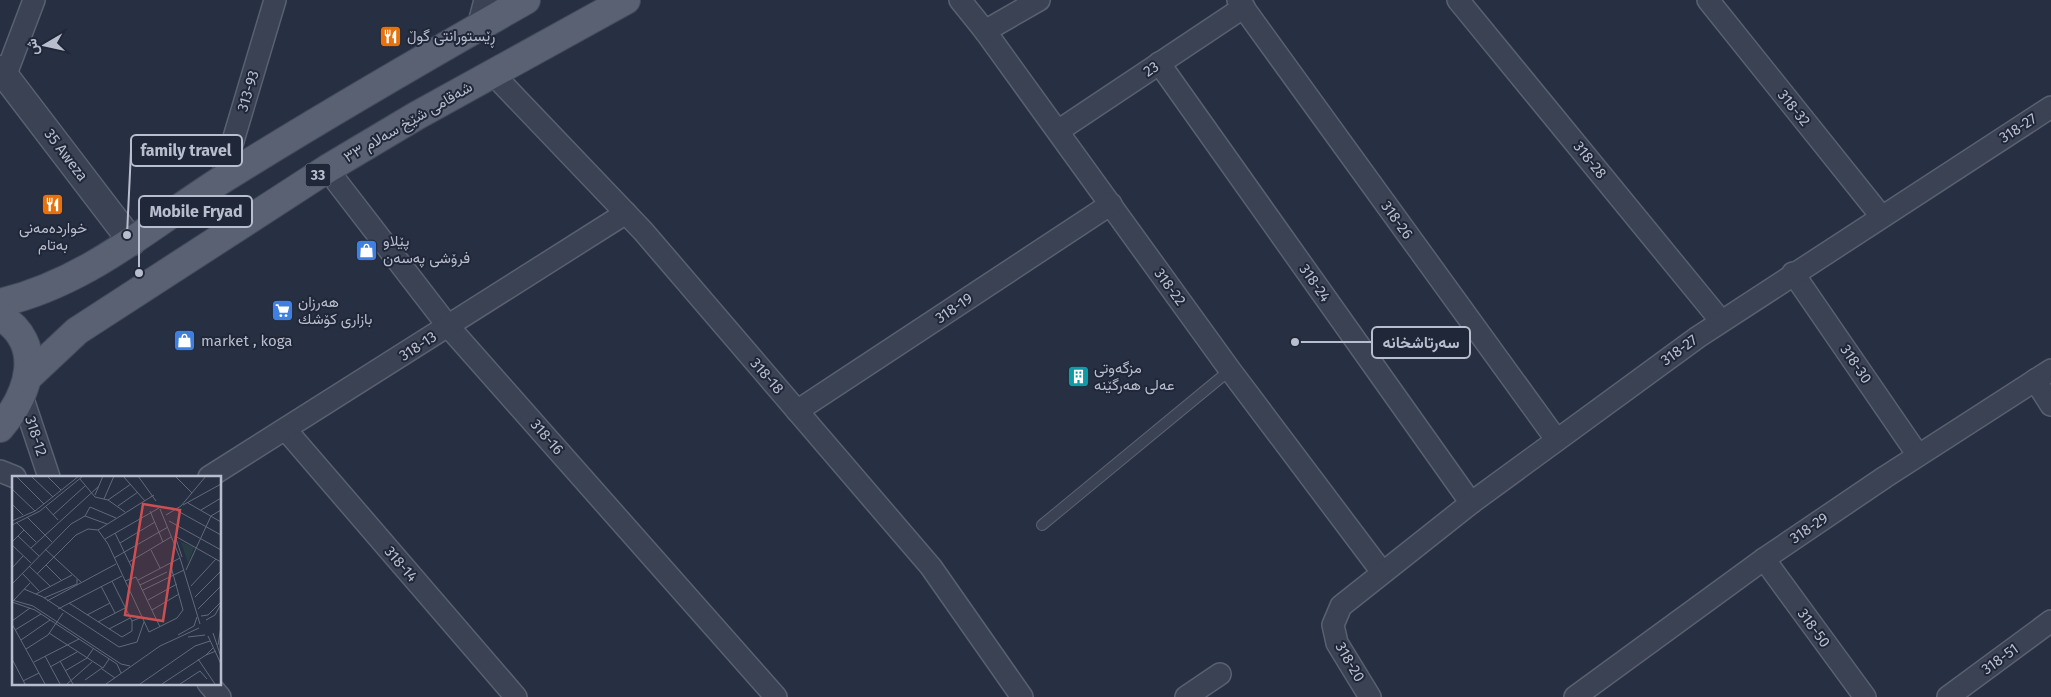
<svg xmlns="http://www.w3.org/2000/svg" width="2051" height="697" font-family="'Fira Sans',Vazirmatn,sans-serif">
<rect width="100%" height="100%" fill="#273043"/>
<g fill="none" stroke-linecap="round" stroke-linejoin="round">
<defs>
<path id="service" d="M 1042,525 L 1230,370"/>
<g id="minor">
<path d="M 960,0 L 985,31 L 1230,370 L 1382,572"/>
<path d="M 1238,0 L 1556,439"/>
<path d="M 1458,0 L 1721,321"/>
<path d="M 1708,0 L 1881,216"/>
<path d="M 478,27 L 485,0"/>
<path d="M 985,31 L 1039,0"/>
<path d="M 1159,63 L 1471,503"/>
<path d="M 492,73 L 643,231 L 931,567 L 1022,697"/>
<path d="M 6,74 L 34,0"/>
<path d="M 1058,131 L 1244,7"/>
<path d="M 327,169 L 448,326 L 776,697"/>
<path d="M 221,181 L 275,0"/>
<path d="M 1793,273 L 1918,455"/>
<path d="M 2035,380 L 2051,405"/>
<path d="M 22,396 L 49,477"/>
<path d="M 797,411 L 1111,204"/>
<path d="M 286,430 L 516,697"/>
<path d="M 0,471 L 15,477"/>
<path d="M 209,477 L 626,213"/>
<path d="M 1764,559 L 1865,697"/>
<path d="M 208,683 L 220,697"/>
<path d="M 1186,697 L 1220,674"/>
<path d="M 1370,697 L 1337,643 L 1333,625 L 1341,606 L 1471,503 L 1698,337 L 2051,107"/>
<path d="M 1575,697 L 1764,559 L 1885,477 L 2051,370"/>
<path d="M 1948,697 L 2051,621"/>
</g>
<path id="tertiary" d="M 0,69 L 132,242"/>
<g id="primary">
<path d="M 0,303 C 88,282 149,226 223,179 C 322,117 424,58 526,0"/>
<path d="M 0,316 C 46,344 29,394 0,428"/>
<path d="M 28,377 L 77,331 L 327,169 L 416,116 L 626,0"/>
</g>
</defs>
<use href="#service" stroke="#596070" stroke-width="12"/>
<use href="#minor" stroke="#596070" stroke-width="24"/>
<use href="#tertiary" stroke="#596070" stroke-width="29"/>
<use href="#primary" stroke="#454b5c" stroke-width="30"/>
<use href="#service" stroke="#3b4253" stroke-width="10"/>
<use href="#minor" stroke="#3b4253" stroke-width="21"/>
<use href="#tertiary" stroke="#3b4253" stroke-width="26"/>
<use href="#primary" stroke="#596173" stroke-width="28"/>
</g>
<defs>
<symbol id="restaurant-square" viewBox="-11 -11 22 22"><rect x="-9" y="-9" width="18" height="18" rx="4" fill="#e8710a" stroke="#202738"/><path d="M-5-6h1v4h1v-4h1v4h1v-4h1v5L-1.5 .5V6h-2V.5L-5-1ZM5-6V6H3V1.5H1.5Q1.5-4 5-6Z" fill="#fff"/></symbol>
<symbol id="shop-square" viewBox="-11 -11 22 22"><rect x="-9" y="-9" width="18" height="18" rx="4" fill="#3f7fe0" stroke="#202738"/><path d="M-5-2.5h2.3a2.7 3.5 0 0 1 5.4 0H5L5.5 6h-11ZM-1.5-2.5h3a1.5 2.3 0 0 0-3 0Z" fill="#fff"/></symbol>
<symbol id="supermarket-square" viewBox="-11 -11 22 22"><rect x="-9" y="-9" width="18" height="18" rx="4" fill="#3f7fe0" stroke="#202738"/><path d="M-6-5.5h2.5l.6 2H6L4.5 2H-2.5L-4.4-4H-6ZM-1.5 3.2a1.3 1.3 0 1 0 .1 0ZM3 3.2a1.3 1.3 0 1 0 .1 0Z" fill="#fff"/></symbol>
<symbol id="building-square" viewBox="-11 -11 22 22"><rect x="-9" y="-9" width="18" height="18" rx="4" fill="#0f9aa8" stroke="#202738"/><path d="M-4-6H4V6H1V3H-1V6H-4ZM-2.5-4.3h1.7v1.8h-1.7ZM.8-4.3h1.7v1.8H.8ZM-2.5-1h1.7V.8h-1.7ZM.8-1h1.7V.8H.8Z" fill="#fff"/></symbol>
</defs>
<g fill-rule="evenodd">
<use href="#restaurant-square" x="378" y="24" width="25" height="25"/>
<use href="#restaurant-square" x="40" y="192" width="25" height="25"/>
<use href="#shop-square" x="354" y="238" width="25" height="25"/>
<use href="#supermarket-square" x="270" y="298" width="25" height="25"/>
<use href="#shop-square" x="172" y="328" width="25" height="25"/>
<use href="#building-square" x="1066" y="364" width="25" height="25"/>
</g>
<g text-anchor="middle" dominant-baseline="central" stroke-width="4" stroke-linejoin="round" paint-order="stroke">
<rect fill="#202738" stroke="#8a91a0" stroke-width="1" x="305.5" y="163.5" width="25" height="23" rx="4"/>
<g font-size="14" font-weight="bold" fill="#b8becd">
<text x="318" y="175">33</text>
</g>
<g font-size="15" fill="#b8becd" stroke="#202738" text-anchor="start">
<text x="407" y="36">ڕێستورانتی گوڵ</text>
<text x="53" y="228" text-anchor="middle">خواردەمەنی<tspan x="53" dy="17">بەتام</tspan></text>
<text x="383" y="241">پێلاو<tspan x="383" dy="17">فرۆشی پەسەن</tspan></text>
<text x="298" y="302">هەرزان<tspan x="298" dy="17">بازاری کۆشك</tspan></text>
<text x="201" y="341">market , koga</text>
<text x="1094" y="368">مزگەوتی<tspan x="1094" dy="17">عەلی هەرگێنە</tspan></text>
</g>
<g font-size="15" fill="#b8becd" stroke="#202738">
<text transform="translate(1151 69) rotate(-34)">23</text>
<text transform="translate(248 91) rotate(-73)">313-93</text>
<text transform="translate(1794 108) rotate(51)">318-32</text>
<text transform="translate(408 122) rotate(-30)">شەقامی شێخ سەلام ٣٣</text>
<text transform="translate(2018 128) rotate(-33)">318-27</text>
<text transform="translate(66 155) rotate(53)">35 Aweza</text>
<text transform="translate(1590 160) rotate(51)">318-28</text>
<text transform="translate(1397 220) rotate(54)">318-26</text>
<text transform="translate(1315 283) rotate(55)">318-24</text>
<text transform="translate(1170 287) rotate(54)">318-22</text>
<text transform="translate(954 308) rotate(-34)">318-19</text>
<text transform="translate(418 346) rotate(-33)">318-13</text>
<text transform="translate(1679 350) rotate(-36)">318-27</text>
<text transform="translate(1856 364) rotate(56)">318-30</text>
<text transform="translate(767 376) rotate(49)">318-18</text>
<text transform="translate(36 436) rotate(72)">318-12</text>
<text transform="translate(547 437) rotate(49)">318-16</text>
<text transform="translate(1809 528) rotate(-34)">318-29</text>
<text transform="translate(401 564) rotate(49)">318-14</text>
<text transform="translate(1814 628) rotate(54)">318-50</text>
<text transform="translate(2000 659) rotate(-36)">318-51</text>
<text transform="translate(1350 662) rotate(60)">318-20</text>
</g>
</g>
<g transform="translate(12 476)">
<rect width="209" height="209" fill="#273043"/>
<path d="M 169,66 L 182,71 L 176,87 Z" fill="#293e44"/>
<path fill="none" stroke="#61697a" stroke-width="1" d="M 4,0 L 32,28M 19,0 L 41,21M 35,0 L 49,14M 111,0 L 133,25M 126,0 L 144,25M 163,0 L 180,17M 68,3 L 83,21M 0,13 L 23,35M 83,19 L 91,0M 83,21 L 96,24 L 113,36M 92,23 L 102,0M 96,24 L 119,8M 176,27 L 209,46M 0,28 L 11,39M 171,29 L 209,8M 106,30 L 126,16M 34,31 L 46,44M 148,33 L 168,82 L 188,148M 164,34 L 209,59M 189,34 L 209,22M 138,35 L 151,66M 41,39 L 73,10M 154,39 L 169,30 L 194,0M 73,40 L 95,48M 15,41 L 40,66M 0,45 L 23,35 L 67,0M 157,45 L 209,74M 4,46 L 24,66M 0,49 L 28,35 L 71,0M 86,54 L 96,68 L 137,156 L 165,142 L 171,134 L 158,87M 86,54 L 142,19M 103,57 L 121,94M 6,60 L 27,80M 163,60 L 209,86M 163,60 L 170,81M 93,63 L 147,32M 0,66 L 12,54M 108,67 L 143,46M 0,69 L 19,87M 19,72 L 87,10M 33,73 L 70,107M 139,74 L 148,92M 102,82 L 156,51M 117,86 L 159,61M 34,89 L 50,105M 17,90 L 38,110M 0,92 L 11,80M 174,94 L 199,40 L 209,34M 10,97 L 27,115M 25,98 L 64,59 L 76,53 L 86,54M 126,104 L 168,82M 100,105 L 120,145M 113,105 L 124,101 L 148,151M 0,108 L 59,48 L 73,40 L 78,31 L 104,42M 128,109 L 155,96M 89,110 L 103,137M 179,110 L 204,83M 12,113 L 31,121 L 107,171 L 125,166 L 132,146M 131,114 L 172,94M 24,118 L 60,99M 183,121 L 209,95M 32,122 L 65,108 L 65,103M 0,124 L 21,130 L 109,188 L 118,190M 2,124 L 18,107M 136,124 L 165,108M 35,125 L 104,88M 0,126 L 23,134 L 105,188 L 109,197M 57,127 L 110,161 L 120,155 L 120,145 L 130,141M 46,133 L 110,100M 186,133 L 209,110M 140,134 L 167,118M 75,139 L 98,127M 189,140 L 196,139 L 209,126M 194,144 L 203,139 L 209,128M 0,145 L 18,132M 86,146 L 113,132M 0,148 L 33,208M 97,153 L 118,142M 3,154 L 29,138M 37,157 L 91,192 L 97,183M 201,157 L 209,181M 166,159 L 182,150 L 185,141M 196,160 L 209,188M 176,161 L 193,159M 9,164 L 38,144M 206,169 L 209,150M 201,172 L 194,179 L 204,175M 14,173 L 36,159 L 51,137M 33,180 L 48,208M 0,183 L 13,208M 186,183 L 203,208M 48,185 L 61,208M 22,186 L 67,163M 38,191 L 65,176M 90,193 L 103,202M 53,195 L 75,182 L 81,173M 73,204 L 90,192M 11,205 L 27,197M 55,208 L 80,186M 94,208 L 148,170 L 187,152M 128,208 L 183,170 L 198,165M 150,208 L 194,179M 168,208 L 188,195 L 195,203"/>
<path fill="#ce4e51" fill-opacity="0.15" stroke="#ce4e51" stroke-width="2.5" d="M 131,28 L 168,34 L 151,145 L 113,139 Z"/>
<rect width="209" height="209" fill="none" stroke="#b8becd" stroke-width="2.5"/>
</g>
<path fill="none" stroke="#b8becd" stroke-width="2" d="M127 235L131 151M139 273L139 211M1295 342L1372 342"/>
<g fill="#b8becd" stroke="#202738" stroke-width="2">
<circle cx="127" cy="235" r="5"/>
<circle cx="139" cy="273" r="5"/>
<circle cx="1295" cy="342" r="5"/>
</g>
<g fill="#202738" stroke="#b8becd" stroke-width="2">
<rect x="131" y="135" width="111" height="31" rx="5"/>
<rect x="139" y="196" width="113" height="31" rx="5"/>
<rect x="1372" y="327" width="98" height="31" rx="5"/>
</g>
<g font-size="16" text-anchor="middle" font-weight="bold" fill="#b8becd">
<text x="186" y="156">family travel</text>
<text x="196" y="217">Mobile Fryad</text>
<text x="1421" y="348">سەرتاشخانە</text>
</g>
<g transform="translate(45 45) rotate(261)" stroke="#202738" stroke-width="4" paint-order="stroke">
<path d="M0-4L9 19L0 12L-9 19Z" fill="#b8becd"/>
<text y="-8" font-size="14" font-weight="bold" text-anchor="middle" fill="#b8becd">ش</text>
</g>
</svg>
